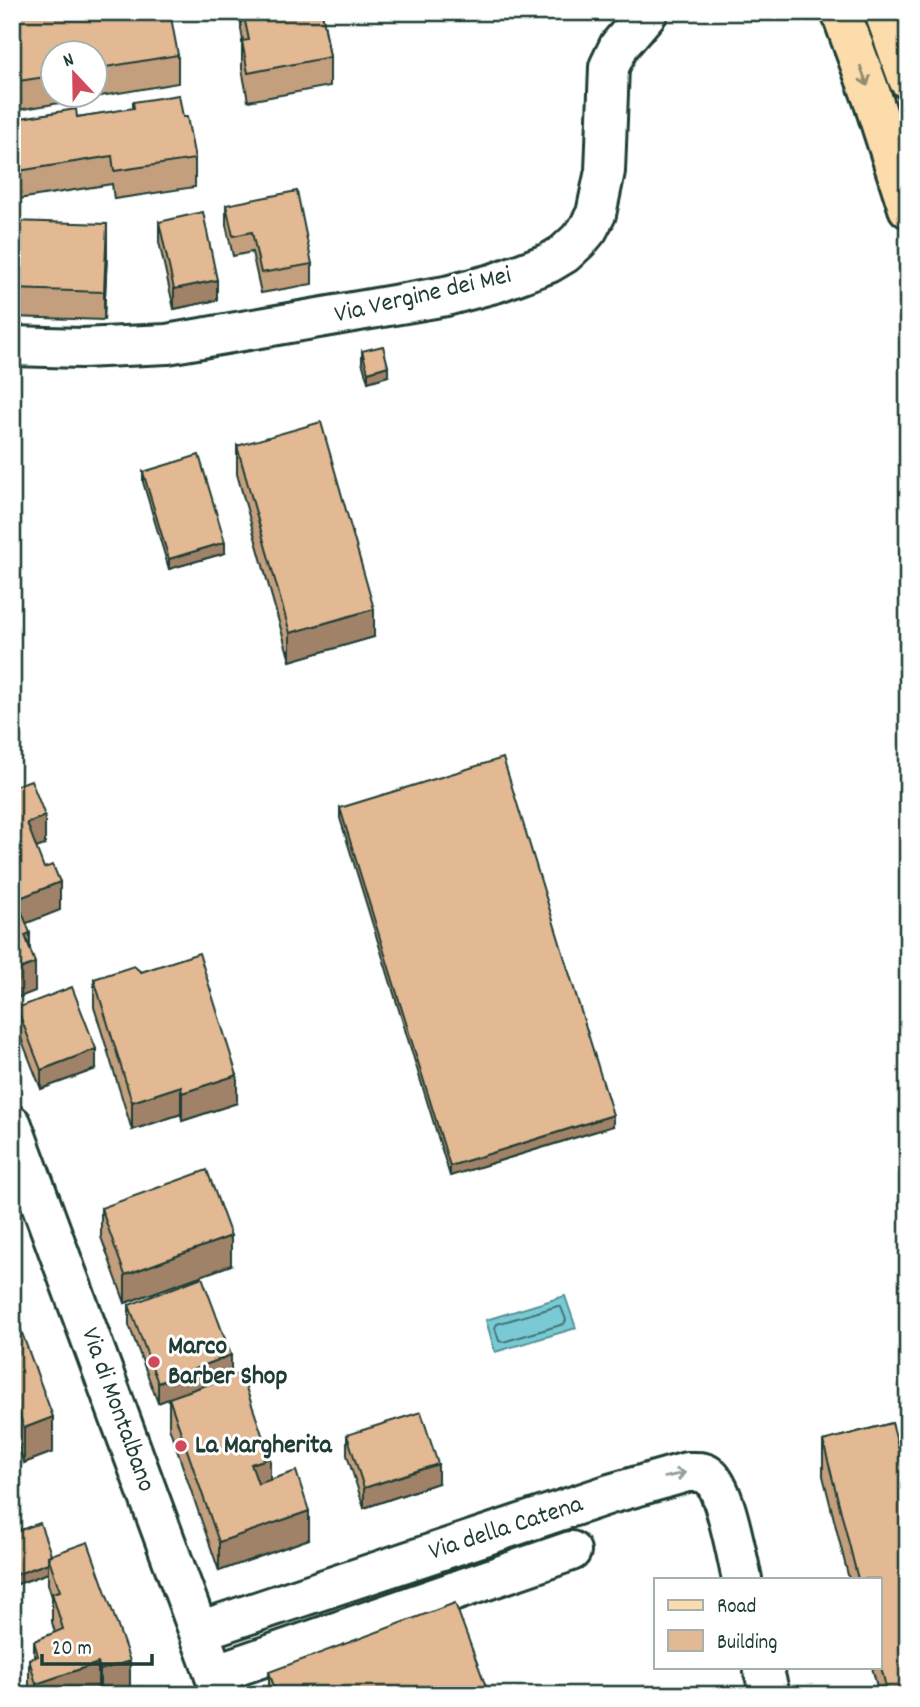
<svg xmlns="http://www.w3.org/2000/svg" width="920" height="1707" font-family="Dekko,sans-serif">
<rect width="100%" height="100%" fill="#fff"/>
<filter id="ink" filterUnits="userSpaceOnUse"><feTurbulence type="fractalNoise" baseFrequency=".0143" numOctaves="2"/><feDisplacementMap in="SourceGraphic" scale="14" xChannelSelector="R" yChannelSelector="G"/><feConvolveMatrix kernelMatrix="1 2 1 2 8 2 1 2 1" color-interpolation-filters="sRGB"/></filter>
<g filter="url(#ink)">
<path fill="#79cad4" stroke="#559294" stroke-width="2" d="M 565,1296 L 576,1328 L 495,1352 L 486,1320 Z"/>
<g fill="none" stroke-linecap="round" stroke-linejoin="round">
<path stroke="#437574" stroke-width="2" d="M 558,1306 L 561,1307 L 566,1320 L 564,1324 L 503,1342 L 499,1341 L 495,1328 L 497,1324 Z"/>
<defs>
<g id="minor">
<path d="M 12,346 L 82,348 L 167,344 L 446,296 L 495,283 L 549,263 L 564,254 L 578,241 L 588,229 L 596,214 L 605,171 L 609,67 L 619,46 L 648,12"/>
<path d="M 12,1125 L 222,1695"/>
<path d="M 199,1631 L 610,1494 L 687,1472 C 694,1472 702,1471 708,1475 C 725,1486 737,1558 742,1579"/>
<path d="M 763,1667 L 770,1695"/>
<path d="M 214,1674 L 571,1551"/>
</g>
<g id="major">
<path d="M 841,12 L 873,100 L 908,208"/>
<path d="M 884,12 L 908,79"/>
</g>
</defs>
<use href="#minor" stroke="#1f3d34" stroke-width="44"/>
<use href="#major" stroke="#1f3d34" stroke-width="44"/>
<use href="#minor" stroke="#fff" stroke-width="38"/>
<use href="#major" stroke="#fddcac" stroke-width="38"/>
</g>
<g fill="#c39f7e" stroke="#1f3d34" stroke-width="2" fill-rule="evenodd">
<path d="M 12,12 L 178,55 L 178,83 L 12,111 ZM 52,52 L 94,52 L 94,94 L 52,94 Z"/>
<path d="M 241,12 L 322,12 L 330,57 L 330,86 L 248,101 L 242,69 L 242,41 L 243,41 L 241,29 Z"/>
<path d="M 133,102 L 183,117 L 195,159 L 195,187 L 114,199 L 112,184 L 12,200 L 12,111 L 21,118 L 77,117 L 133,109 Z"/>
<path d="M 226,205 L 312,264 L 312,284 L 261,293 L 252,252 L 233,256 L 226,225 Z"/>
<path d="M 12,221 L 107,253 L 104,320 L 12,317 Z"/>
<path d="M 159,222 L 217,300 L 174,309 L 159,242 Z"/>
<path d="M 362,351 L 388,376 L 368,382 L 362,362 Z"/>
<path d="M 237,446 L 374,637 L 290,661 L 237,474 Z"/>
<path d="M 143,472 L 225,553 L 169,569 L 143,482 Z"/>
<path d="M 340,808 L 613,1126 L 450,1176 L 340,818 Z"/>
<path d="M 94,979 L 237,1103 L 182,1121 L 181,1114 L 132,1130 L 94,1007 Z"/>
<path d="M 17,1008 L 96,1069 L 41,1089 L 17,1028 Z"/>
<path d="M 101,1208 L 231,1265 L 125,1303 L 101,1237 Z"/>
<path d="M 129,1305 L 231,1375 L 174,1397 L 270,1480 L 309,1539 L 219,1571 L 169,1427 L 169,1398 L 158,1403 L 129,1325 Z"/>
<path d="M 12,1306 L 53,1452 L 24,1463 L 17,1442 L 12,1444 Z"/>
<path d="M 892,1423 L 908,1483 L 908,1695 L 879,1695 L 872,1667 L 880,1667 L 880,1579 L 849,1579 L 823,1476 L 823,1441 Z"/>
<path d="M 347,1435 L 438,1483 L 364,1508 L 347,1455 Z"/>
<path d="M 51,1554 L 130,1689 L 112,1695 L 99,1695 L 98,1692 L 89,1695 L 31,1695 L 29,1687 L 29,1659 L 34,1657 L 34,1641 L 55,1633 L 52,1622 L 52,1597 L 48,1584 L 48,1573 L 12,1586 Z"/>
<path d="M 269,1672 L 489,1695 L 269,1695 Z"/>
</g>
<g fill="#9f8267" stroke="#1f3d34" stroke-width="2">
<path d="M 107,224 L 107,253 L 104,320 L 104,292 Z"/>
<path d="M 217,280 L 217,300 L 174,309 L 174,289 Z"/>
<path d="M 388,366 L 388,376 L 368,382 L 368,372 Z"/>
<path d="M 225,542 L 225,553 L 169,569 L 169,559 Z"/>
<path d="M 374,609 L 374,637 L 290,661 L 290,633 Z"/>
<path d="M 45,816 L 45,845 L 27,851 L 27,823 Z"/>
<path d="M 60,882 L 60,910 L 17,927 L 17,899 Z"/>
<path d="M 30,933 L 30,961 L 25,935 Z"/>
<path d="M 35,963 L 35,991 L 12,1000 L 12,972 Z"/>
<path d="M 96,1049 L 96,1069 L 41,1089 L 41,1070 Z"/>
<path d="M 237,1075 L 237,1103 L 182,1121 L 182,1093 Z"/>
<path d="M 181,1086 L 181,1114 L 132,1130 L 132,1102 Z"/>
<path d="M 613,1115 L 613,1126 L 450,1176 L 450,1166 Z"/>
<path d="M 231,1236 L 231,1265 L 125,1303 L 125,1275 Z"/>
<path d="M 231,1355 L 231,1375 L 158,1403 L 158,1383 Z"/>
<path d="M 17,1407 L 17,1442 L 12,1444 L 12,1409 Z"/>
<path d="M 53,1417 L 53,1452 L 24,1463 L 24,1428 Z"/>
<path d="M 270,1458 L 270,1486 L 251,1492 L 251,1464 Z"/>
<path d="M 438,1464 L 438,1483 L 364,1508 L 364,1488 Z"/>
<path d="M 309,1511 L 309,1539 L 219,1571 L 219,1542 Z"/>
<path d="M 48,1563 L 48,1573 L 12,1586 L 12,1576 Z"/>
<path d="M 130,1661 L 130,1689 L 112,1695 L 100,1695 L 100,1670 Z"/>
<path d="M 98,1663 L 98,1692 L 89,1695 L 36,1695 L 36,1684 Z"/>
</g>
<g fill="#e3b993" stroke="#1f3d34" stroke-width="2">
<path d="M 12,12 L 170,12 L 178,55 L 94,69 L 94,52 L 52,52 L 52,76 L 12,82 Z"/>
<path d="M 243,12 L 322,12 L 330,57 L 248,73 L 242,41 L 249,40 Z"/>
<path d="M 179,95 L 183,117 L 187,117 L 195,159 L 114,171 L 112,156 L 12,172 L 12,111 L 19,110 L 21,118 L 76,109 L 77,117 L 134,108 L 133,102 Z"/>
<path d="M 297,191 L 312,264 L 261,273 L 252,232 L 233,236 L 226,205 Z"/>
<path d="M 203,212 L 217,280 L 174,289 L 159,222 Z"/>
<path d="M 12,221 L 107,224 L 104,292 L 12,289 Z"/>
<path d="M 383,346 L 388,366 L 368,372 L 362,351 Z"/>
<path d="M 321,422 L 374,609 L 290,633 L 237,446 Z"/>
<path d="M 199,455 L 225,542 L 169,559 L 143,472 Z"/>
<path d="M 503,758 L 613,1115 L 450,1166 L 340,808 Z"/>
<path d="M 31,780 L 45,816 L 27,823 L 44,868 L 53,865 L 60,882 L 17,899 L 30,933 L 25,935 L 35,963 L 12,972 L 12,787 Z"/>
<path d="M 199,953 L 237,1075 L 182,1093 L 181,1086 L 132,1102 L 94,979 L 134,966 L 141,972 Z"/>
<path d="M 72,987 L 96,1049 L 41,1070 L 17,1008 Z"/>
<path d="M 207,1170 L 231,1236 L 125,1275 L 101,1208 Z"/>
<path d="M 202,1277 L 231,1355 L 158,1383 L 129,1305 Z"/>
<path d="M 12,1306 L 53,1417 L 24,1428 L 17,1407 L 12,1409 Z"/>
<path d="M 241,1373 L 270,1458 L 251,1464 L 258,1484 L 296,1471 L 309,1511 L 219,1542 L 169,1398 Z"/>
<path d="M 421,1412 L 438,1464 L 364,1488 L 347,1435 Z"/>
<path d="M 892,1423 L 908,1483 L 908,1695 L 888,1695 L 880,1663 L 880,1579 L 858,1579 L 823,1441 Z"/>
<path d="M 40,1523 L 51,1554 L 48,1556 L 48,1563 L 12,1576 L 12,1533 Z"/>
<path d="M 88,1542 L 130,1661 L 100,1670 L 98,1663 L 36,1684 L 29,1659 L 38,1656 L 34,1641 L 63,1629 L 52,1593 L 60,1591 L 48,1556 Z"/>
<path d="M 455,1603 L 489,1695 L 277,1695 L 269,1672 Z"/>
<path d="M 140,1687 L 143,1695 L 120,1695 Z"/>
</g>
<defs><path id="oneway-shaft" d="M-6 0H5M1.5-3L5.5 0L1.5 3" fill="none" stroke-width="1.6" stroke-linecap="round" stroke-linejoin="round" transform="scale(1.75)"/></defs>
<use stroke="#8e8c70" href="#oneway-shaft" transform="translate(864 76) rotate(70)"/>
<use stroke="#8f9e9a" href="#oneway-shaft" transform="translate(675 1475) rotate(-13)"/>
</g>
<g fill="#d1495b" stroke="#fff" stroke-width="2.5">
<circle cx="154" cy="1362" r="7"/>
<circle cx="181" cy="1446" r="7"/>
</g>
<g text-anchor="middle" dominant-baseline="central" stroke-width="6" stroke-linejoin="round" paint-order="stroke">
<g font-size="26" fill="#1f3d34" stroke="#fff">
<text transform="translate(423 296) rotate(-13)">Via Vergine dei Mei</text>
<text transform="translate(117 1410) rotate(70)">Via di Montalbano</text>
<text transform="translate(506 1529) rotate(-18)">Via della Catena</text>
</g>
<g font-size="26" font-weight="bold" fill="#1f3d34" stroke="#fff" text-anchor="start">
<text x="168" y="1347">Marco<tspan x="168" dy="30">Barber Shop</tspan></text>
<text x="195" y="1446">La Margherita</text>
</g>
</g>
<rect width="920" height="1707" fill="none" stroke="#fff" stroke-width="42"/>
<rect x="21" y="21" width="878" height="1665" fill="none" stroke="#1f3d34" stroke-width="2.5" filter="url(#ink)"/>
<rect x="654" y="1578" width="228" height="91" fill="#ffffff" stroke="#a5b1ae" stroke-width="2"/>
<rect x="668" y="1600" width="35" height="10" fill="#fddcac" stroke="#a5b1ae" stroke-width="2"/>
<text x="717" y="1612" font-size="21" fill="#1f3d34">Road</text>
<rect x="668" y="1630" width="35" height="21" fill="#e3b993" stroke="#a5b1ae" stroke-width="2"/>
<text x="717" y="1648" font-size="21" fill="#1f3d34">Building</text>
<g transform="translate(74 74) rotate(338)"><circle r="33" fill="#ffffff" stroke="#a5b1ae" stroke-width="2"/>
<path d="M0-5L12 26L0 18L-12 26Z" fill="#d1495b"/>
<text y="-10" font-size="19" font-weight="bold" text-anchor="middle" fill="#1f3d34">N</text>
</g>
<path d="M42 1654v10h110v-10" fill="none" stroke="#1f3d34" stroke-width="3.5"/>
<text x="52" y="1654" font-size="21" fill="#1f3d34" stroke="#ffffff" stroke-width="5" paint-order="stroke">20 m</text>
</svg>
